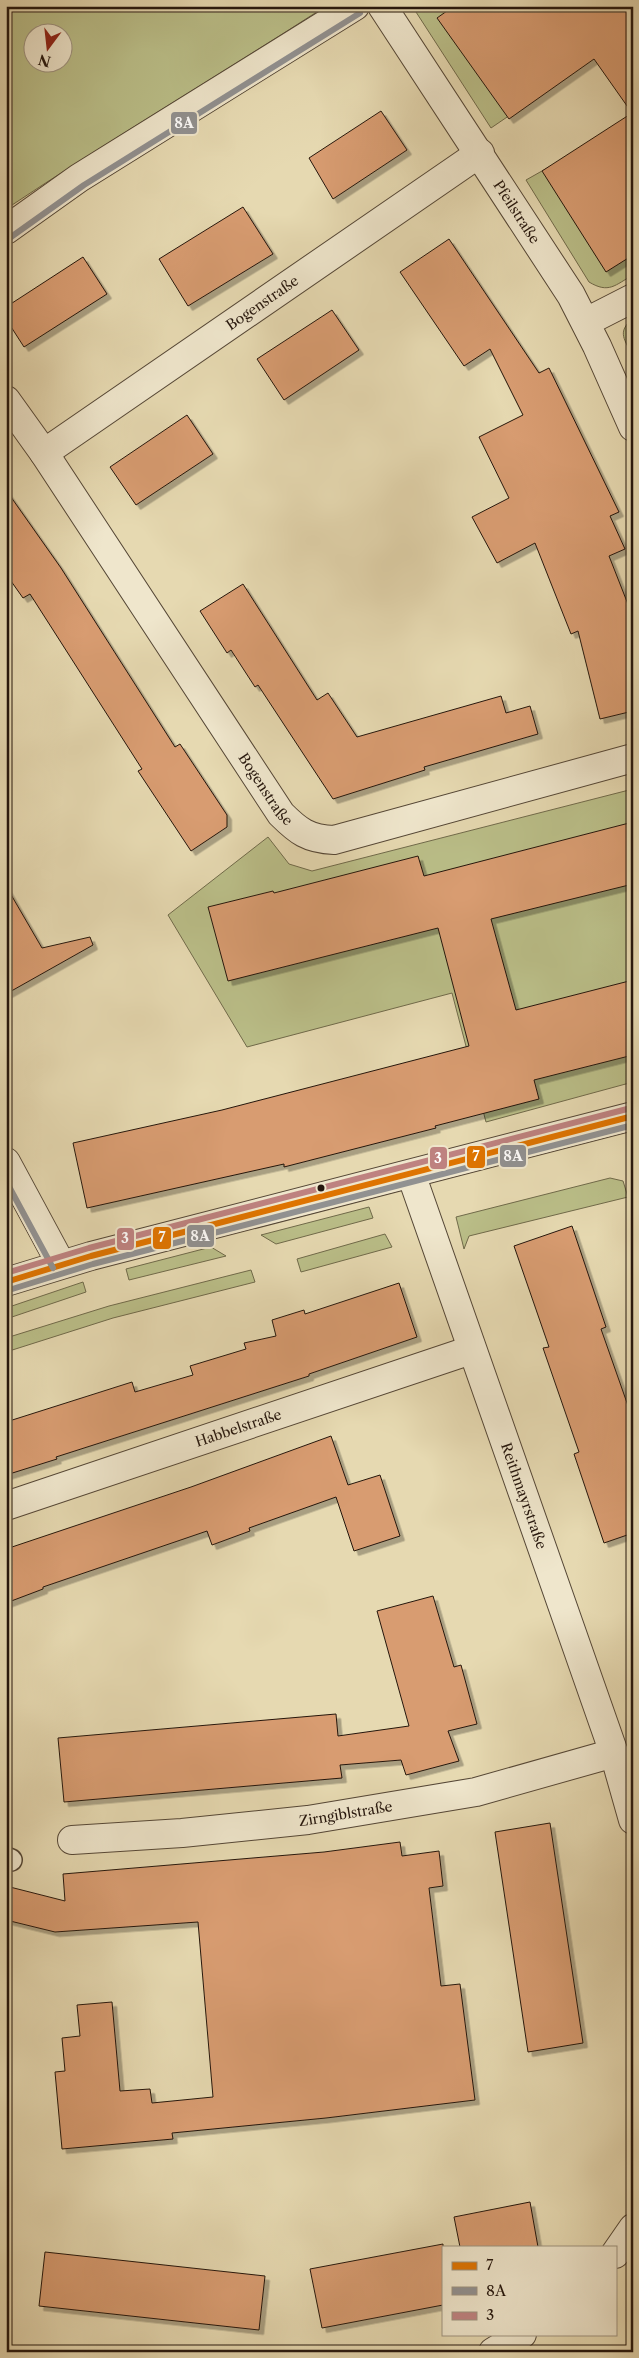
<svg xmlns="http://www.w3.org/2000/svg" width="639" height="2358" font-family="'Libre Caslon Text',serif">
<defs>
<filter id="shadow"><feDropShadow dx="4.5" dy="4.5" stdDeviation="0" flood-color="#0004"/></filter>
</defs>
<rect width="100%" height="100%" fill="#e6d9b1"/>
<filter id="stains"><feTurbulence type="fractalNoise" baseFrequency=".004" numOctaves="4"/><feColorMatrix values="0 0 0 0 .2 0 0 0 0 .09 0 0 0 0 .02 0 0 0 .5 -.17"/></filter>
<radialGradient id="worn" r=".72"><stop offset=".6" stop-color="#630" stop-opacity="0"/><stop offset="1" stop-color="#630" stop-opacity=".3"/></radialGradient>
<g fill="#babe88" stroke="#706a4a" fill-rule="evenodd">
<path d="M 6,6 L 326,6 C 220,75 111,139 6,209 ZM 32,32 L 62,32 L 62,62 L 32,62 Z"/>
<path d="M 416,6 L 592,6 L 513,113 L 491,128 L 416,12 Z"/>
<path d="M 633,164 L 633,275 C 615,285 609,294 589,282 L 526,180 L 549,167 Z"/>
<path d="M 633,318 L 633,357 C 625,339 616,333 633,318 Z"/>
<path d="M 633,789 L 633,1082 L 486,1122 L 452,993 L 247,1047 L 168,915 L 268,837 L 289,864 L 312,871 Z"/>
<path d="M 610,1178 L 623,1181 L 628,1197 L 469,1236 L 464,1249 L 456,1217 Z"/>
<path d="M 369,1207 L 373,1218 L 276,1244 L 261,1235 Z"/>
<path d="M 385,1234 L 392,1247 L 301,1272 L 297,1259 Z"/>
<path d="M 211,1247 L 226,1256 L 129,1280 L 126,1269 Z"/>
<path d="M 251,1270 L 255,1282 L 113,1318 L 6,1352 L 6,1338 L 109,1306 Z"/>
<path d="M 83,1282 L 86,1292 L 6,1319 L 6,1308 Z"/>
</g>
<g fill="#d89c71" stroke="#25160d" filter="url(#shadow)">
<path d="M 454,6 L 633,6 L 633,255 L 606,272 L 542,171 L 632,113 L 594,59 L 509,119 L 437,18 Z"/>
<path d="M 381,111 L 407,150 L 333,199 L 309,158 Z"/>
<path d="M 243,207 L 273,254 L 188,306 L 159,259 Z"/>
<path d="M 449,239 L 539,373 L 549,368 L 619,512 L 610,516 L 625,549 L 609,556 L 633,617 L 633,711 L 600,719 L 578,631 L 571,634 L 535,543 L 497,563 L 472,517 L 509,498 L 479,437 L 523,415 L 490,349 L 464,366 L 400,272 Z"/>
<path d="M 83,257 L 107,294 L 24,347 L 6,319 L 6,307 Z"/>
<path d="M 332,310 L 359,350 L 284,400 L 257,359 Z"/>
<path d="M 187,415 L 213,454 L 136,505 L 110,467 Z"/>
<path d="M 6,490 L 61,568 L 175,747 L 180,744 L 227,815 L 227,827 L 191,851 L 138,771 L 142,769 L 30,594 L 23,598 L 6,574 Z"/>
<path d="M 243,584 L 317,700 L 328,693 L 357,737 L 501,696 L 506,713 L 530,706 L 538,734 L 424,767 L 425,770 L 333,799 L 258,685 L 255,687 L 231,650 L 227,653 L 200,611 Z"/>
<path d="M 633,822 L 633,884 L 491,919 L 516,1010 L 633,980 L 633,1055 L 534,1080 L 539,1099 L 435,1126 L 436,1128 L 284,1167 L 284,1164 L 87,1208 L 73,1143 L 222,1110 L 469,1046 L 438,928 L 228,981 L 208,907 L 273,891 L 274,893 L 418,856 L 424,876 Z"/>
<path d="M 6,886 L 42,948 L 90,937 L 93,945 L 6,994 Z"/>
<path d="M 572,1226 L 606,1327 L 601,1329 L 633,1420 L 633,1533 L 604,1543 L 574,1454 L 579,1452 L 543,1348 L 549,1347 L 514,1246 Z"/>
<path d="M 399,1283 L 417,1337 L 309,1374 L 309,1376 L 56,1457 L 57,1459 L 6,1475 L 6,1422 L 132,1382 L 135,1392 L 193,1375 L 190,1366 L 246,1349 L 244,1343 L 276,1336 L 272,1320 L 304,1310 L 305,1314 Z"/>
<path d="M 331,1436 L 348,1485 L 380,1475 L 400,1536 L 354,1551 L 336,1497 L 249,1528 L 250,1531 L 212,1545 L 207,1531 L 43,1587 L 43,1589 L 6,1603 L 6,1549 L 191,1487 Z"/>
<path d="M 433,1596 L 454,1667 L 461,1665 L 477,1724 L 448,1731 L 459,1761 L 406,1775 L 401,1760 L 340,1765 L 342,1778 L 64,1802 L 58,1738 L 336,1714 L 338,1736 L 409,1726 L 377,1611 Z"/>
<path d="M 550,1823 L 583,2043 L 528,2052 L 495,1832 Z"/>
<path d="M 400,1842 L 402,1856 L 439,1851 L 443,1886 L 429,1888 L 441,1986 L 460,1984 L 475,2100 L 326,2118 L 172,2133 L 173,2139 L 62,2149 L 55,2072 L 65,2071 L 62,2038 L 80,2036 L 77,2005 L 112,2002 L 120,2091 L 150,2089 L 152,2103 L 213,2097 L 198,1922 L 55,1932 L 6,1920 L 6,1886 L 65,1901 L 63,1874 L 324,1852 Z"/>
<path d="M 530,2202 L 538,2247 L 460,2247 L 454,2217 Z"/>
<path d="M 443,2244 L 443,2305 L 322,2328 L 310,2269 Z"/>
<path d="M 45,2252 L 265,2276 L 259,2330 L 39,2306 Z"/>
</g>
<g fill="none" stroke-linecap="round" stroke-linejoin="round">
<defs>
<path id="lane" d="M 6,1858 L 11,1860"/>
<g id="street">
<path id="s1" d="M 382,6 L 571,295 L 597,346 L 633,427"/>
<path d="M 6,230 L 79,178 L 355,6"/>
<path d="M 586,322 L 633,298"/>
<path id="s2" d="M 6,400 L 44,453 L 281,814 C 298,831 308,839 334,840 L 633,758"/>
<path id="s3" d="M 44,453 L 480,153"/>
<path d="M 6,1162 L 61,1264"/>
<path id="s4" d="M 411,1174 L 614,1753 L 633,1820"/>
<path d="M 6,1282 L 91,1256 L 633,1116"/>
<path id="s5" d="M 6,1506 L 471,1350"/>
<path id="s6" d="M 72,1840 L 182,1833 L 308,1820 L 476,1792 L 614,1753"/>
<path d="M 615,2254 L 633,2228"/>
<path d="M 493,2352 L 522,2334"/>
</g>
</defs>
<use href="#lane" stroke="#554736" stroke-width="24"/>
<use href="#street" stroke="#554736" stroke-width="30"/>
<use href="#lane" stroke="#efe6cc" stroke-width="21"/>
<use href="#street" stroke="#efe6cc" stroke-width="28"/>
<defs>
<path id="bus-1" d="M 6,1282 L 91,1256 L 633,1116"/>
<g id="bus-2">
<path d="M 11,237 L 84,185 L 360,13"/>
<path d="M 6,1181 L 53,1268"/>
<path d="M 9,1290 L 93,1264 L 633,1125"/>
</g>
<path id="bus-3" d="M 6,1273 L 89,1248 L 631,1108"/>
</defs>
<use href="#bus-1" stroke="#efe6cc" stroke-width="10"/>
<use href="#bus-2" stroke="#efe6cc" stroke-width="10"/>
<use href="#bus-3" stroke="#efe6cc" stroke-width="10"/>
<use href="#bus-1" stroke="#de7401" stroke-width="6"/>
<use href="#bus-2" stroke="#919191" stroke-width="6"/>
<use href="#bus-3" stroke="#be8280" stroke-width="6"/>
</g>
<circle fill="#25160d" stroke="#efe6cc" stroke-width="2" cx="321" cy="1188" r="4.5"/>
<g text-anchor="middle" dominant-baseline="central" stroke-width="5" stroke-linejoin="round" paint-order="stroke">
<g font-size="14" fill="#25160d" stroke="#efe6cc">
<text stroke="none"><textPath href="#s1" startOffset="246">Pfeilstraße</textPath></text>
<text stroke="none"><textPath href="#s3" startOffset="265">Bogenstraße</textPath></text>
<text stroke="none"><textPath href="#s2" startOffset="468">Bogenstraße</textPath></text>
<text stroke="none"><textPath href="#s5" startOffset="245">Habbelstraße</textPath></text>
<text stroke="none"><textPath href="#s4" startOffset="341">Reithmayrstraße</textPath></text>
<text stroke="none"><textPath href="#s6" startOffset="275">Zirngiblstraße</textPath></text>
</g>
</g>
<g stroke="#efe6cc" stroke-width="2">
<rect x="170" y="111" width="28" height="24" rx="5" fill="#919191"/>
<rect x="499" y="1144" width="28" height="24" rx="5" fill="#919191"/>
<rect x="466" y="1145" width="20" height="24" rx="5" fill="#de7401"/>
<rect x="429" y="1146" width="19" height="24" rx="5" fill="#be8280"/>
<rect x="186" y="1224" width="29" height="24" rx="5" fill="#919191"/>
<rect x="152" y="1226" width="20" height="24" rx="5" fill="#de7401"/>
<rect x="116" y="1227" width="19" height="24" rx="5" fill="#be8280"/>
</g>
<g font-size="14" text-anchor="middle" font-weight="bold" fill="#fff">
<text x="184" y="128">8A</text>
<text x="513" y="1161">8A</text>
<text x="476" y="1161">7</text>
<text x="438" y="1163">3</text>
<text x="200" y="1241">8A</text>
<text x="162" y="1242">7</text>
<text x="125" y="1243">3</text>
</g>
<rect width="639" height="2358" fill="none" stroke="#e6d9b1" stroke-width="25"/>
<rect x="8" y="8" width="624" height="2343" fill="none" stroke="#25160d" stroke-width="2.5"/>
<rect x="12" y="12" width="614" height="2333" fill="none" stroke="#25160d"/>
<rect x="442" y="2246" width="175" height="90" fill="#efe6cc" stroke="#9e9380"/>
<rect x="452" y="2262" width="25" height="8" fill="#de7401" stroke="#9e9380"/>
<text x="486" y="2270" font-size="15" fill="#25160d">7</text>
<rect x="452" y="2287" width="25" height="8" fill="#919191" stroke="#9e9380"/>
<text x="486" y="2296" font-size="15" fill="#25160d">8A</text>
<rect x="452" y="2312" width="25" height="8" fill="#be8280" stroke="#9e9380"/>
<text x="486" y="2320" font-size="15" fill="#25160d">3</text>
<g transform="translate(48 48) rotate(195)"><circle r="24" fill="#efe6cc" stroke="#9e9380"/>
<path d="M0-4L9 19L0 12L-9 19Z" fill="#8f2418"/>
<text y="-8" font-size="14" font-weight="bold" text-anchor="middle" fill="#25160d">N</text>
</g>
<rect width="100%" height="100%" filter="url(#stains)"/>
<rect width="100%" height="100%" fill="url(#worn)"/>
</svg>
